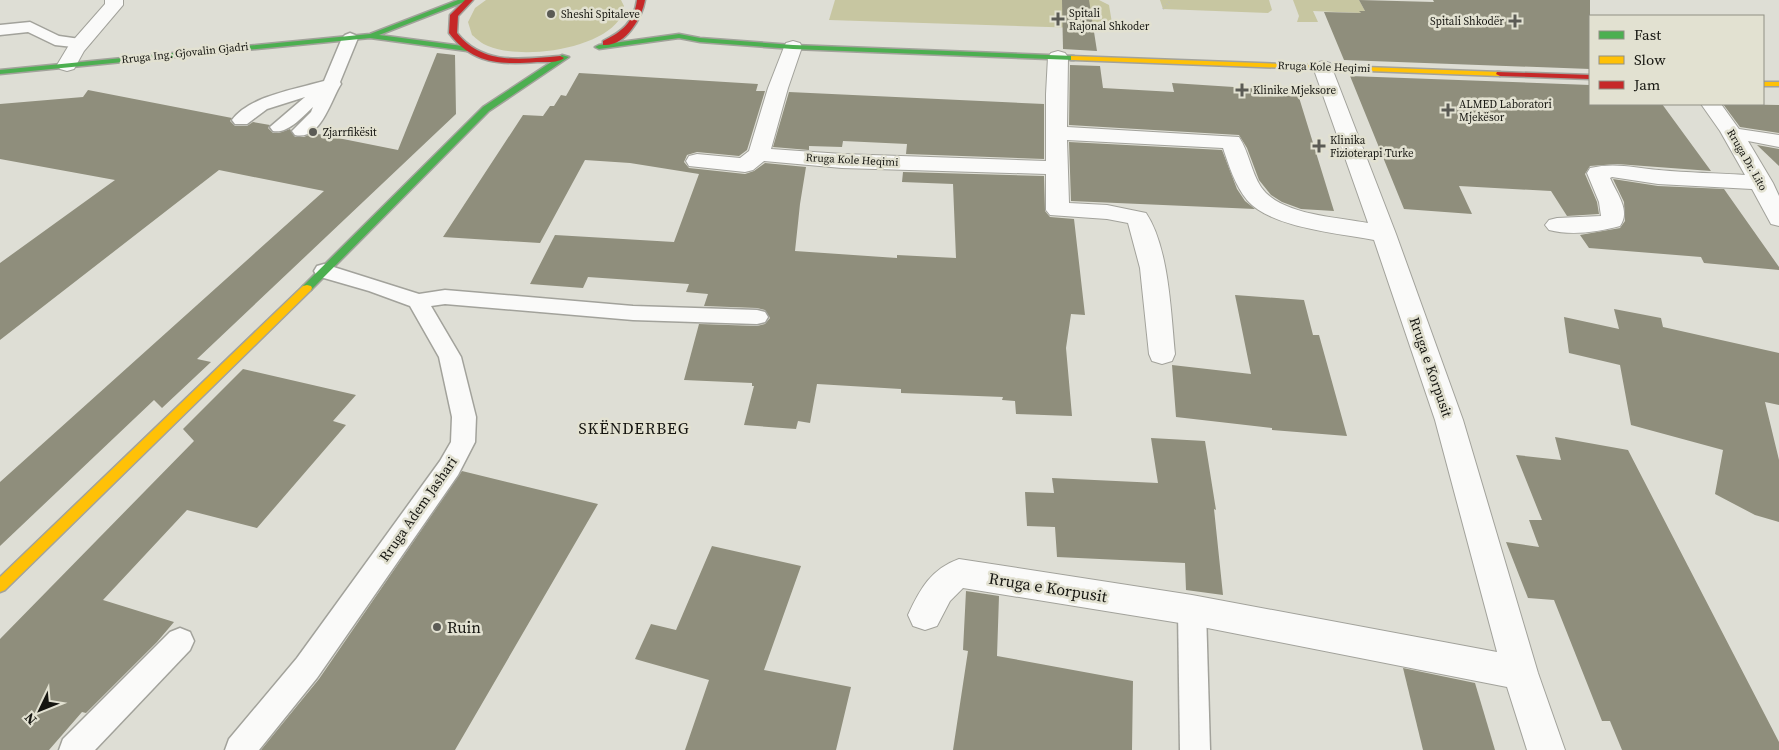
<svg xmlns="http://www.w3.org/2000/svg" width="1779" height="750" font-family="'Source Serif 4',serif">
<rect width="100%" height="100%" fill="#deded5"/>
<g fill="#c7c6a1">
<path d="M 486,0 L 621,0 L 624,6 C 623,10 622,17 619,20 C 597,50 521,60 488,46 C 482,44 477,39 472,35 L 468,22 L 475,8 Z"/>
<path d="M 835,0 L 1099,0 L 1109,5 L 1113,29 L 829,20 Z"/>
<path d="M 1160,0 L 1269,0 L 1272,10 L 1268,13 L 1163,9 Z"/>
<path d="M 1293,0 L 1359,0 L 1365,11 L 1360,11 L 1361,13 L 1313,11 L 1318,22 L 1297,22 L 1299,16 Z"/>
</g>
<g fill="#8f8e7c">
<path d="M 1062,0 L 1089,0 L 1097,51 L 1063,49 Z"/>
<path d="M 1359,0 L 1434,2 L 1433,0 L 1590,0 L 1590,69 L 1344,60 L 1324,12 L 1361,13 L 1359,11 L 1365,11 Z"/>
<path d="M 437,53 L 455,55 L 456,114 L 197,359 L 211,362 L 162,408 L 154,400 L 0,546 L 0,482 L 324,191 L 219,170 L 0,340 L 0,263 L 115,180 L 0,159 L 0,104 L 83,97 L 88,90 L 232,118 L 230,121 L 235,126 L 247,126 L 253,122 L 270,125 L 268,128 L 273,133 L 279,133 L 290,129 L 295,137 L 304,137 L 313,133 L 398,150 Z"/>
<path d="M 1070,65 L 1100,66 L 1103,88 L 1174,92 L 1172,83 L 1297,91 L 1334,211 L 1301,209 L 1282,202 L 1271,195 L 1259,180 L 1247,148 L 1239,135 L 1069,125 Z"/>
<path d="M 579,73 L 758,84 L 756,91 L 765,91 L 747,150 L 739,156 L 697,152 L 687,155 L 684,162 L 689,168 L 745,174 L 754,171 L 765,163 L 806,167 L 800,204 L 795,251 L 897,258 L 897,255 L 956,258 L 953,184 L 902,182 L 903,172 L 1044,176 L 1045,211 L 1050,217 L 1074,219 L 1085,315 L 1071,314 L 1066,348 L 1072,416 L 1016,414 L 1015,401 L 1002,400 L 1003,397 L 901,393 L 901,389 L 817,384 L 810,423 L 798,421 L 796,429 L 744,425 L 754,386 L 752,386 L 752,383 L 684,380 L 699,324 L 757,326 L 765,324 L 770,318 L 765,310 L 757,308 L 704,306 L 708,294 L 686,292 L 689,284 L 588,277 L 583,288 L 530,284 L 555,235 L 674,242 L 699,174 L 630,163 L 585,160 L 540,243 L 443,237 L 523,115 L 543,116 L 550,106 L 554,106 L 561,95 L 566,96 Z"/>
<path d="M 1350,76 L 1590,85 L 1590,104 L 1662,104 L 1711,171 L 1617,164 L 1590,166 L 1585,174 L 1597,202 L 1599,214 L 1567,216 L 1551,191 L 1459,186 L 1472,214 L 1404,209 Z"/>
<path d="M 789,92 L 1044,104 L 1044,159 L 906,154 L 907,144 L 843,141 L 842,147 L 809,146 L 809,150 L 773,147 Z"/>
<path d="M 1723,104 L 1779,105 L 1779,133 L 1740,127 Z"/>
<path d="M 1069,142 L 1222,150 L 1237,189 L 1245,201 L 1255,209 L 1071,201 Z"/>
<path d="M 1757,145 L 1779,149 L 1779,166 Z"/>
<path d="M 1613,179 L 1658,186 L 1724,189 L 1779,267 L 1779,270 L 1704,263 L 1701,257 L 1589,248 L 1580,235 L 1620,228 L 1625,221 L 1624,202 Z"/>
<path d="M 1235,295 L 1304,300 L 1313,335 L 1319,335 L 1347,436 L 1272,430 L 1272,428 L 1176,417 L 1172,365 L 1251,374 Z"/>
<path d="M 1614,309 L 1661,318 L 1663,327 L 1779,353 L 1779,405 L 1765,402 L 1779,460 L 1779,522 L 1755,515 L 1715,494 L 1723,450 L 1631,425 L 1620,365 L 1569,353 L 1564,317 L 1619,329 Z"/>
<path d="M 243,369 L 356,395 L 333,421 L 346,425 L 257,528 L 187,510 L 103,600 L 174,622 L 157,642 L 86,713 L 82,712 L 49,750 L 0,750 L 0,639 L 194,441 L 183,429 Z"/>
<path d="M 1555,437 L 1628,450 L 1779,742 L 1779,750 L 1622,750 L 1610,721 L 1602,721 L 1554,600 L 1528,598 L 1506,542 L 1539,547 L 1529,520 L 1542,520 L 1516,455 L 1561,460 Z"/>
<path d="M 1151,438 L 1205,441 L 1216,510 L 1214,509 L 1223,595 L 1186,590 L 1185,563 L 1057,557 L 1055,527 L 1027,526 L 1025,492 L 1054,493 L 1052,478 L 1158,483 Z"/>
<path d="M 462,471 L 598,504 L 455,750 L 261,750 L 319,679 Z"/>
<path d="M 712,546 L 801,566 L 764,670 L 851,687 L 836,750 L 685,750 L 709,680 L 635,659 L 651,624 L 676,630 Z"/>
<path d="M 966,591 L 999,596 L 997,656 L 1133,681 L 1132,750 L 953,750 L 968,651 L 963,650 Z"/>
<path d="M 1403,668 L 1475,683 L 1495,750 L 1423,750 Z"/>
</g>
<g fill="none" stroke-linecap="round" stroke-linejoin="round">
<defs>
<g id="lane">
<path d="M 30,22 L 59,36 L 87,40 L 90,43 L 87,46 L 82,48 L 55,45 L 28,32 L 0,35 L 0,25 Z"/>
<path d="M 350,33 L 355,35 L 358,38 L 340,82 L 341,84 C 331,99 321,141 295,135 L 292,131 L 311,112 L 313,107 C 302,117 288,134 273,131 L 270,127 L 305,97 L 267,109 L 247,124 L 235,124 L 232,120 C 249,96 297,89 324,81 L 342,38 L 345,35 Z"/>
<path d="M 324,264 L 419,294 L 445,290 L 633,306 L 757,310 L 765,312 L 768,317 L 765,322 L 757,324 L 633,320 L 445,304 L 431,306 L 461,357 L 476,417 L 475,442 L 458,475 L 317,678 L 259,750 L 225,750 L 229,739 L 297,658 L 440,461 L 451,442 L 452,417 L 439,357 L 410,306 L 369,291 L 317,276 L 314,271 L 317,266 Z"/>
<path d="M 1192,598 L 1202,601 L 1206,610 L 1210,750 L 1180,750 L 1178,610 L 1182,601 Z"/>
<path d="M 180,628 L 190,632 L 194,641 L 190,650 L 95,750 L 59,750 L 63,739 L 170,632 Z"/>
</g>
<g id="street">
<path d="M 105,0 L 123,0 L 123,5 L 84,51 L 74,69 L 67,71 L 60,69 L 57,65 L 69,45 L 105,4 Z"/>
<path d="M 793,41 L 800,43 L 802,47 L 788,88 L 771,149 L 842,154 L 1046,161 L 1046,94 L 1048,57 L 1051,53 L 1058,51 L 1065,53 L 1068,57 L 1067,127 L 1239,137 C 1249,152 1251,172 1261,187 C 1280,215 1337,217 1368,223 L 1313,67 L 1316,63 L 1323,61 L 1330,63 L 1396,234 L 1463,420 L 1538,673 L 1565,750 L 1527,750 L 1507,687 L 1192,625 L 963,588 L 950,601 L 937,626 L 925,630 L 913,626 L 908,615 C 920,589 931,569 959,559 L 1192,595 L 1497,652 L 1435,420 L 1374,240 C 1338,233 1271,228 1247,200 C 1235,185 1229,166 1223,148 L 1067,140 L 1069,203 L 1107,205 L 1146,213 C 1169,247 1171,314 1175,354 L 1172,361 L 1162,364 L 1152,361 L 1149,354 L 1140,268 L 1128,223 L 1107,219 L 1050,215 L 1046,210 L 1046,174 L 842,168 L 764,161 L 753,170 L 745,172 L 689,166 L 686,161 L 689,156 L 697,154 L 740,158 L 749,151 L 768,88 L 784,47 L 786,43 Z"/>
<path d="M 1701,104 L 1721,104 L 1739,129 L 1779,135 L 1779,147 L 1748,141 L 1773,183 L 1779,196 L 1779,226 L 1771,224 L 1752,189 L 1658,184 L 1612,177 L 1610,178 L 1611,180 C 1617,194 1631,211 1620,226 C 1597,232 1572,236 1549,230 L 1545,225 L 1549,220 L 1557,218 L 1601,216 L 1599,202 L 1587,173 L 1590,168 C 1615,162 1635,168 1659,170 C 1688,173 1717,173 1745,175 L 1720,131 Z"/>
</g>
<g id="fast">
<path d="M 458,0 L 469,0 L 379,35 L 470,47 L 471,49 L 467,51 L 370,38 L 0,74 L 0,70 L 370,34 Z"/>
<path d="M 679,34 L 700,38 L 793,45 L 1074,56 L 1078,58 L 1074,60 L 793,49 L 700,42 L 679,38 L 599,49 L 595,47 L 599,45 Z"/>
<path d="M 562,55 L 569,57 L 489,111 L 311,290 L 303,290 L 302,288 L 303,286 L 483,107 Z"/>
</g>
<g id="slow">
<path d="M 1071,56 L 1500,72 L 1504,74 L 1500,76 L 1074,60 L 1071,60 Z"/>
<rect x="1763" y="82" width="16" height="4"/>
<path d="M 307,285 L 311,286 L 312,288 L 311,290 L 5,590 L 0,592 L 0,577 L 303,286 Z"/>
</g>
<g id="jam">
<path d="M 465,0 L 473,0 L 458,16 L 457,33 C 483,66 523,59 560,56 L 564,58 C 558,63 546,62 537,62 C 501,65 472,64 449,33 L 450,15 Z"/>
<path d="M 637,0 L 645,0 C 642,18 625,47 603,45 L 603,41 C 622,32 634,22 637,0 Z"/>
<path d="M 1497,72 L 1590,75 L 1590,79 L 1500,76 L 1496,74 Z"/>
</g>
</defs>
<use href="#lane" stroke="#a2a29b" stroke-width="3"/>
<use href="#street" stroke="#a2a29b" stroke-width="2"/>
<use href="#fast" stroke="#a2a29b" stroke-width="3"/>
<use href="#slow" stroke="#a2a29b" stroke-width="3"/>
<use href="#jam" stroke="#a2a29b" stroke-width="3"/>
<path stroke="#bebebb" stroke-width="2.5" stroke-dasharray="0.5 2.5" stroke-linecap="butt" d="M 1163,9 L 1171,0"/>
<use href="#lane" fill="#fafaf9" fill-rule="evenodd"/>
<use href="#street" fill="#fafaf9" fill-rule="evenodd"/>
<use href="#fast" fill="#4caf50" fill-rule="evenodd"/>
<use href="#slow" fill="#ffc107" fill-rule="evenodd"/>
<use href="#jam" fill="#c62828" fill-rule="evenodd"/>
</g>
<g fill="#5b5b55" stroke="#e2e1d1" stroke-width="2">
<circle cx="551" cy="14" r="5"/>
<path d="M1055.5 11.5h5v5h5v5h-5v5h-5v-5h-5v-5h5z"/>
<path d="M1512.5 13.5h5v5h5v5h-5v5h-5v-5h-5v-5h5z"/>
<path d="M1239.5 82.5h5v5h5v5h-5v5h-5v-5h-5v-5h5z"/>
<path d="M1445.5 102.5h5v5h5v5h-5v5h-5v-5h-5v-5h5z"/>
<circle cx="313" cy="132" r="5"/>
<path d="M1316.5 138.5h5v5h5v5h-5v5h-5v-5h-5v-5h5z"/>
<circle cx="437" cy="627" r="5"/>
</g>
<g text-anchor="middle" dominant-baseline="central" stroke-width="5" stroke-linejoin="round" paint-order="stroke">
<g font-size="11" fill="#151510" stroke="#e2e1d1" text-anchor="start">
<text x="1069" y="13">Spitali<tspan x="1069" dy="13">Rajonal Shkoder</tspan></text>
<text x="561" y="14">Sheshi Spitaleve</text>
<text x="1504" y="21" text-anchor="end">Spitali Shkodër</text>
<text x="1253" y="90">Klinike Mjeksore</text>
<text x="1459" y="104">ALMED Laboratori<tspan x="1459" dy="13">Mjekësor</tspan></text>
<text x="323" y="132">Zjarrfikësit</text>
<text x="1330" y="140">Klinika<tspan x="1330" dy="13">Fizioterapi Turke</tspan></text>
</g>
<g font-size="11" fill="#151510" stroke="#e2e1d1">
<text transform="translate(185 53) rotate(-6)">Rruga Ing. Gjovalin Gjadri</text>
<text transform="translate(1324 67) rotate(2)">Rruga Kole Heqimi</text>
<text transform="translate(852 160) rotate(3)">Rruga Kole Heqimi</text>
<text transform="translate(1747 160) rotate(60)">Rruga Dr. Lito</text>
</g>
<g font-size="14" fill="#151510" stroke="#e2e1d1">
<text transform="translate(1431 367) rotate(71)">Rruga e Korpusit</text>
<text transform="translate(418 509) rotate(-55)">Rruga Adem Jashari</text>
</g>
<g font-size="16" letter-spacing="1" fill="#151510" stroke="#e2e1d1">
<text x="634" y="428">SKËNDERBEG</text>
</g>
<g font-size="16" fill="#151510" stroke="#e2e1d1">
<text transform="translate(1048 587) rotate(9)">Rruga e Korpusit</text>
</g>
<g font-size="16" fill="#151510" stroke="#e2e1d1" text-anchor="start">
<text x="447" y="627">Ruin</text>
</g>
</g>
<rect x="1589" y="15" width="175" height="90" fill="#e2e1d1" stroke="#908f84"/>
<rect x="1599" y="31" width="25" height="8" fill="#4caf50" stroke="#908f84"/>
<text x="1634" y="40" font-size="15" fill="#151510">Fast</text>
<rect x="1599" y="56" width="25" height="8" fill="#ffc107" stroke="#908f84"/>
<text x="1634" y="65" font-size="15" fill="#151510">Slow</text>
<rect x="1599" y="81" width="25" height="8" fill="#c62828" stroke="#908f84"/>
<text x="1634" y="90" font-size="15" fill="#151510">Jam</text>
<g transform="translate(40 710) rotate(227)" stroke="#e2e1d1" stroke-width="4" paint-order="stroke">
<path d="M0-4L9 19L0 12L-9 19Z" fill="#151510"/>
<text y="-8" font-size="14" font-weight="bold" text-anchor="middle" fill="#151510">N</text>
</g>
</svg>
